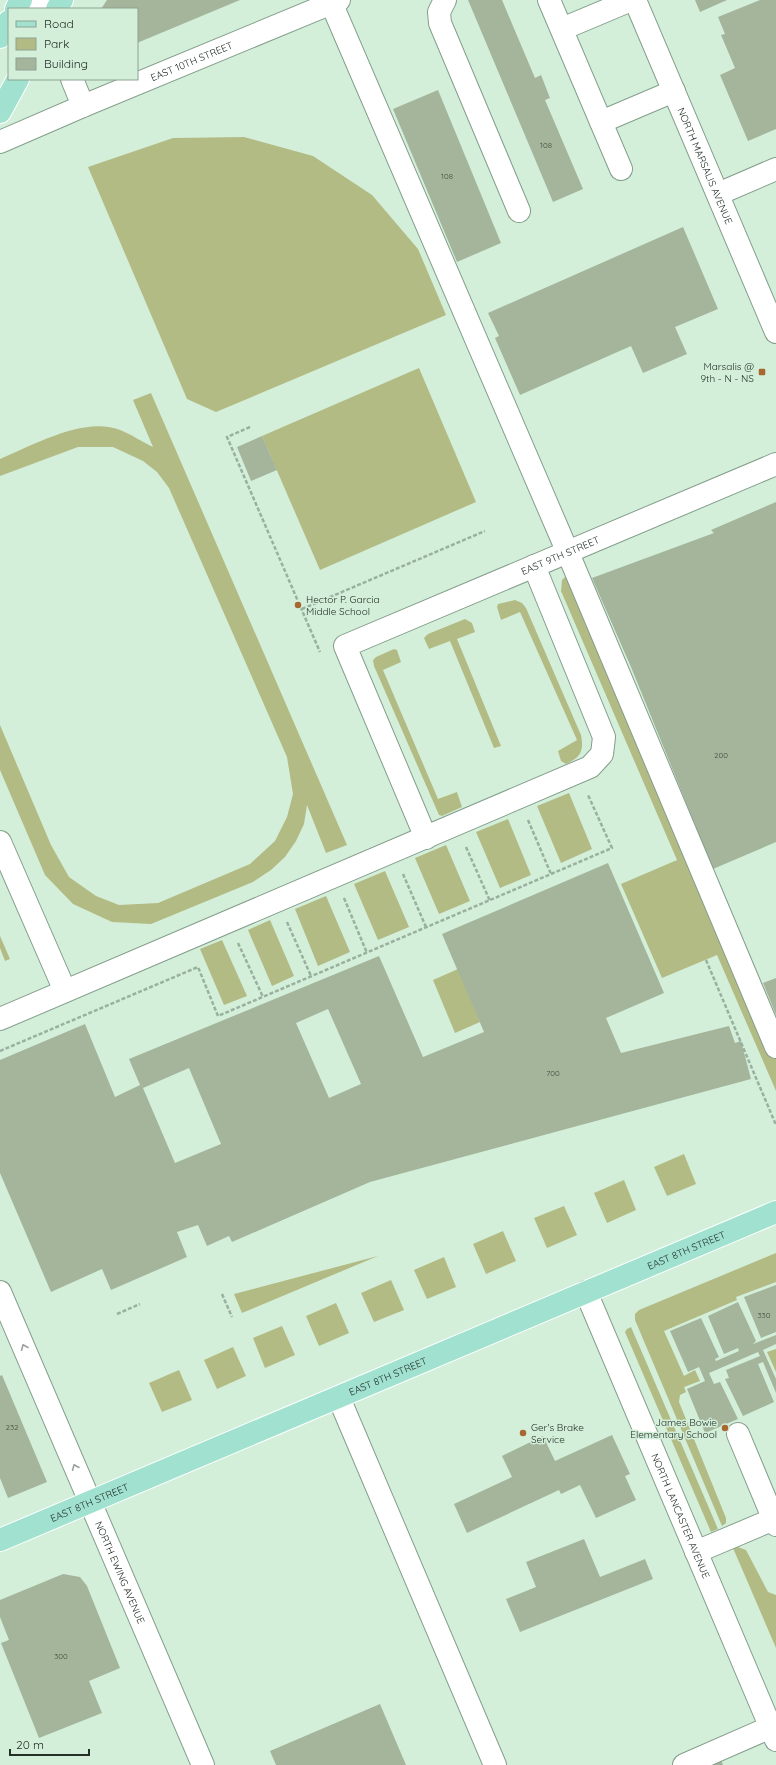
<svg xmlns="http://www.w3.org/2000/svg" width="776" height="1765" font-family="Quicksand,sans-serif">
<rect width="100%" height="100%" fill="#d3efda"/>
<g fill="#b3bb84">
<path d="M 244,137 L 313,156 L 372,195 L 418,249 L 446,315 L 216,412 L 187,399 L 88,167 L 173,138 Z"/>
<path d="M 419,368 L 476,502 L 320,570 L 262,436 Z"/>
<path d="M 151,393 L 347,845 L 326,853 L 307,805 L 304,824 L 296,841 L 285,857 L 271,870 L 253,882 L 151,924 L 112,922 L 73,904 L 45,875 L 0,770 L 0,725 L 51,845 L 69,877 L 96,896 L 119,905 L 158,903 L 250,864 L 275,841 L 287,817 L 293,794 L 287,757 L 169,488 L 157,472 L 143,461 L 113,447 L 78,447 L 0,476 L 0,459 C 34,445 84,416 120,430 C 131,434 142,442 153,447 L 133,400 Z"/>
<path d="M 569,573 L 776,1058 L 776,1091 L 717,955 L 662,978 L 621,884 L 677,860 L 561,591 L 562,580 Z"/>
<path d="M 515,600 L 522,603 L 526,608 L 581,735 C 584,751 581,757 566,764 L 561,761 L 558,751 L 577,740 L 520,612 L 501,620 L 497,607 L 498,604 Z"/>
<path d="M 465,619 L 472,623 L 475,632 L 457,639 L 501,746 L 494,748 L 450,641 L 429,649 L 424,638 L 428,634 Z"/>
<path d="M 394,649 L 397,650 L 401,662 L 383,670 L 438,799 L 457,792 L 462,807 L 442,816 L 439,815 L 374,666 L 373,660 L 376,657 Z"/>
<path d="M 569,793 L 592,849 L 561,863 L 537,806 Z"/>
<path d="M 508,819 L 531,875 L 500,888 L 476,832 Z"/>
<path d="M 446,845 L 470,901 L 439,914 L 415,858 Z"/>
<path d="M 385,871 L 409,927 L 378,940 L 354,884 Z"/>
<path d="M 326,896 L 350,952 L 318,966 L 295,909 Z"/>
<path d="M 270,920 L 294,976 L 272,986 L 248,930 Z"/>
<path d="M 0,936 L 10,959 L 5,961 L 0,948 Z"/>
<path d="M 222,940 L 247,996 L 224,1005 L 200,949 Z"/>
<path d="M 458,969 L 480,1022 L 455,1033 L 433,980 Z"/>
<path d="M 684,1154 L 696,1184 L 667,1196 L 654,1167 Z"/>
<path d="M 624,1180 L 636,1210 L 607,1223 L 594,1193 Z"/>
<path d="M 564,1206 L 577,1235 L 547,1248 L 534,1218 Z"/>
<path d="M 503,1231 L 516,1261 L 486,1274 L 473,1244 Z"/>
<path d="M 776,1253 L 776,1282 L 736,1297 L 737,1300 L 664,1331 L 684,1376 L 695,1370 L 700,1381 L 684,1387 L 686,1392 L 680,1395 L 679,1402 L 726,1518 L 726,1523 L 722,1526 L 635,1320 L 635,1314 L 639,1310 Z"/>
<path d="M 378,1256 L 242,1313 L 234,1294 Z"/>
<path d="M 444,1257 L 456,1287 L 427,1299 L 414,1270 Z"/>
<path d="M 391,1280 L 404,1310 L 374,1322 L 361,1293 Z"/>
<path d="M 336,1303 L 349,1333 L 319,1346 L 306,1316 Z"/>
<path d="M 282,1326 L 295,1355 L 265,1368 L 253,1338 Z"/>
<path d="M 631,1327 L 718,1529 L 711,1532 L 625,1332 L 627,1329 Z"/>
<path d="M 233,1347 L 246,1376 L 217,1389 L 204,1360 Z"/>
<path d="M 776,1349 L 776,1372 L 767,1352 Z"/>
<path d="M 179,1370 L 192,1400 L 162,1412 L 149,1383 Z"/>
<path d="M 738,1547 L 746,1550 L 768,1592 L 776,1595 L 776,1648 L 733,1548 Z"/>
</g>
<g fill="#a4b59b" fill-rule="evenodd">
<path d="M 107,0 L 240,0 L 137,43 L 137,9 L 101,9 Z"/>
<path d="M 468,0 L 502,0 L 535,78 L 541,75 L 550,98 L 545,100 L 583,189 L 553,202 Z"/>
<path d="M 695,0 L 727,0 L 700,12 Z"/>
<path d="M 760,0 L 776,0 L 776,129 L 748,141 L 720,75 L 735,68 L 721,35 L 725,34 L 718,17 Z"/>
<path d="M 438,90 L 501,243 L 457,262 L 393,109 Z"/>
<path d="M 683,227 L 718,309 L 675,327 L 687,354 L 643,373 L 631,346 L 520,395 L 495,338 L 499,336 L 488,313 Z"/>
<path d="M 262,436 L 277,470 L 251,481 L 237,447 Z"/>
<path d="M 776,502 L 776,842 L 713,869 L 631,667 L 592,578 L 714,533 L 711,530 Z"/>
<path d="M 608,863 L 664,993 L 606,1018 L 621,1053 L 729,1026 L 735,1043 L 741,1041 L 751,1079 L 370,1182 L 232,1242 L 229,1236 L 207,1246 L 198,1225 L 177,1232 L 187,1257 L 111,1290 L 102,1269 L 51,1292 L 0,1173 L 0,1060 L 85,1024 L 115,1097 L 140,1085 L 129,1059 L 379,956 L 423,1057 L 484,1032 L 442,934 ZM 328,1009 L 361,1084 L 329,1098 L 296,1023 ZM 189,1068 L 221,1144 L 175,1163 L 143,1088 Z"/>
<path d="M 776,978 L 776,1015 L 763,983 Z"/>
<path d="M 776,1285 L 776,1332 L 761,1338 L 744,1297 Z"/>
<path d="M 738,1302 L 756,1341 L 753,1344 L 776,1335 L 776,1344 L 763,1350 L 776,1379 L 776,1393 L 763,1362 L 758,1364 L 774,1402 L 743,1416 L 725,1379 L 729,1378 L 726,1370 L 760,1356 L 758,1352 L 709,1373 L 714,1384 L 720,1382 L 738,1419 L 705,1433 L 687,1389 L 705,1381 L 699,1367 L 688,1372 L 670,1331 L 701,1318 L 719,1357 L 715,1359 L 716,1361 L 739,1351 L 738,1348 L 724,1354 L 708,1316 Z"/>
<path d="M 2,1375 L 47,1482 L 8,1498 L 0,1478 L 0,1376 Z"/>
<path d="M 612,1435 L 630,1474 L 625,1476 L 636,1500 L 596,1518 L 580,1485 L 561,1494 L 559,1490 L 467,1533 L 454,1504 L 512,1477 L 502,1456 L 543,1436 L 555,1461 Z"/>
<path d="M 584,1539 L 600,1577 L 645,1559 L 653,1579 L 520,1632 L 506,1599 L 536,1587 L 526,1562 Z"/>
<path d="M 63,1574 L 80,1577 L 87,1586 L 120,1668 L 89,1681 L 102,1713 L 39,1738 L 1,1643 L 9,1640 L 0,1617 L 0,1600 Z"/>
<path d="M 380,1704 L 406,1765 L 276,1765 L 270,1751 Z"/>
<path d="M 721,1759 L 723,1765 L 706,1765 Z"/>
</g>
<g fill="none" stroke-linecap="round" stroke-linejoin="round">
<defs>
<g id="minor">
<path d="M 37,0 L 41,9"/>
<path d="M 330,0 L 568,553 L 776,1047"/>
<path d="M 445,0 L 439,12 L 440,23 L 519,211"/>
<path d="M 549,0 L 621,169"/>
<path id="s1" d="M 635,0 L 776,332"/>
<path d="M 562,29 L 631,0"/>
<path d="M 72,79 L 83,106"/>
<path d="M 601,122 L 674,91"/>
<path id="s2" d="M 0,142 L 83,106 L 339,0"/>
<path d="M 718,194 L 776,169"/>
<path id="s3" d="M 426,838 L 345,646 L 776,464"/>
<path d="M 0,842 L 65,991"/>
<path d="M 0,1019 L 590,767 L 602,754 L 604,737 L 534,566"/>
<path id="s4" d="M 0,1292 L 203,1765"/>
<path id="s5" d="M 586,1292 L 776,1740"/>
<path d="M 339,1398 L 495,1765"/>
<path d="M 738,1434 L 776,1525"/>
<path d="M 696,1552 L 774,1519"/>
<path d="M 684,1765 L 771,1727"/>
</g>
<g id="major">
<path d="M 16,9 L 21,0"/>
<path d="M 57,9 L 62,0"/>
<path d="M 0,37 L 9,21"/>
<path d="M 0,112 L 18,79"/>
<path id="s6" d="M 0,1540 L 776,1212"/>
</g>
</defs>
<use href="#minor" stroke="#849e8b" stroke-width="24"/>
<use href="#major" stroke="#fff" stroke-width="24"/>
<g stroke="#99b09f" stroke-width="2.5" stroke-dasharray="4 2" stroke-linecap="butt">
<path d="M 250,427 L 227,437 L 320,652"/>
<path d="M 302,609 L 485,531"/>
<path d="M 528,820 L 551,874"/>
<path d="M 466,847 L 490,901"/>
<path d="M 403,874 L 426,927"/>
<path d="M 344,898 L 367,953"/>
<path d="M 287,922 L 311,976"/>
<path d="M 238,943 L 263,997"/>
<path d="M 706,960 L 776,1125"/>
<path d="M 0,1051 L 198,967 L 218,1016 L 612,848 L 588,795"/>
<path d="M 222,1294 L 232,1317"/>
<path d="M 117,1314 L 140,1304"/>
</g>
<use href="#minor" stroke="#fff" stroke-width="22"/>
<use href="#major" stroke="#a0e2cf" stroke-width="22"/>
</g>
<defs><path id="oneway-chevron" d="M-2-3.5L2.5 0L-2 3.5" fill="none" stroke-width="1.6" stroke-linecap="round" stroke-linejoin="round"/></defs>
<g stroke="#9ca19e">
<use href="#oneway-chevron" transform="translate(24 1347) rotate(-113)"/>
<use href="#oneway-chevron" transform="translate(75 1467) rotate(-113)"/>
</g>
<g fill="#a86731" stroke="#d3efda" stroke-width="1.5">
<rect x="758" y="368" width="8" height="8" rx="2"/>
<circle cx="298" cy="605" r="4"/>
<circle cx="725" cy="1428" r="4"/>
<circle cx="523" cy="1433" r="4"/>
</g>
<g text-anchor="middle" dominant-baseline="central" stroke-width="3" stroke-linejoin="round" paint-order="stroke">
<g font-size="8" fill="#445044">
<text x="546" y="145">108</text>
<text x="447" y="176">108</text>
<text x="721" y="755">200</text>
<text x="553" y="1073">700</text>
<text x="764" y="1315">330</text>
<text x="12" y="1427">232</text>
<text x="61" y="1656">300</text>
</g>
<g font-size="10" fill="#242f27" stroke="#d3efda">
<text stroke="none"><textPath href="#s2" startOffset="208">EAST 10TH STREET</textPath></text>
<text stroke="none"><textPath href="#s1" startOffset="180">NORTH MARSALIS AVENUE</textPath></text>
<text stroke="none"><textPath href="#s3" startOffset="442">EAST 9TH STREET</textPath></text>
<text stroke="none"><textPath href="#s6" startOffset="745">EAST 8TH STREET</textPath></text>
<text stroke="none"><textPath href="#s6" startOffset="421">EAST 8TH STREET</textPath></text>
<text stroke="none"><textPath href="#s6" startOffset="97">EAST 8TH STREET</textPath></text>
<text stroke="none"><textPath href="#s5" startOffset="243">NORTH LANCASTER AVENUE</textPath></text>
<text stroke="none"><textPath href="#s4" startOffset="305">NORTH EWING AVENUE</textPath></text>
</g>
<g font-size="10" fill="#242f27" stroke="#d3efda" text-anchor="end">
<text x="754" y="366">Marsalis @<tspan x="754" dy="12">9th - N - NS</tspan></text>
<text x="306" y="599" text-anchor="start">Hector P. Garcia<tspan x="306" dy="12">Middle School</tspan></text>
<text x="717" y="1422">James Bowie<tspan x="717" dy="12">Elementary School</tspan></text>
<text x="531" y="1427" text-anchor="start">Ger's Brake<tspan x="531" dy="12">Service</tspan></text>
</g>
</g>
<rect x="8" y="8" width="130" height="72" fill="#d3efda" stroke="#8da292"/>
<rect x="16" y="21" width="20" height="6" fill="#a0e2cf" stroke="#8da292"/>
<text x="44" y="28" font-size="12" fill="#242f27">Road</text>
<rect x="16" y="38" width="20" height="12" fill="#b3bb84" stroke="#8da292"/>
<text x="44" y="48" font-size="12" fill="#242f27">Park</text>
<rect x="16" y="58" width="20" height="12" fill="#a4b59b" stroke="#8da292"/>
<text x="44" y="68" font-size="12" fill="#242f27">Building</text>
<path d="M10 1749v6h79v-6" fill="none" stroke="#242f27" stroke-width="2"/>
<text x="16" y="1749" font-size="12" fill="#242f27" stroke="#d3efda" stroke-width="3" paint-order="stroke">20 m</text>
</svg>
